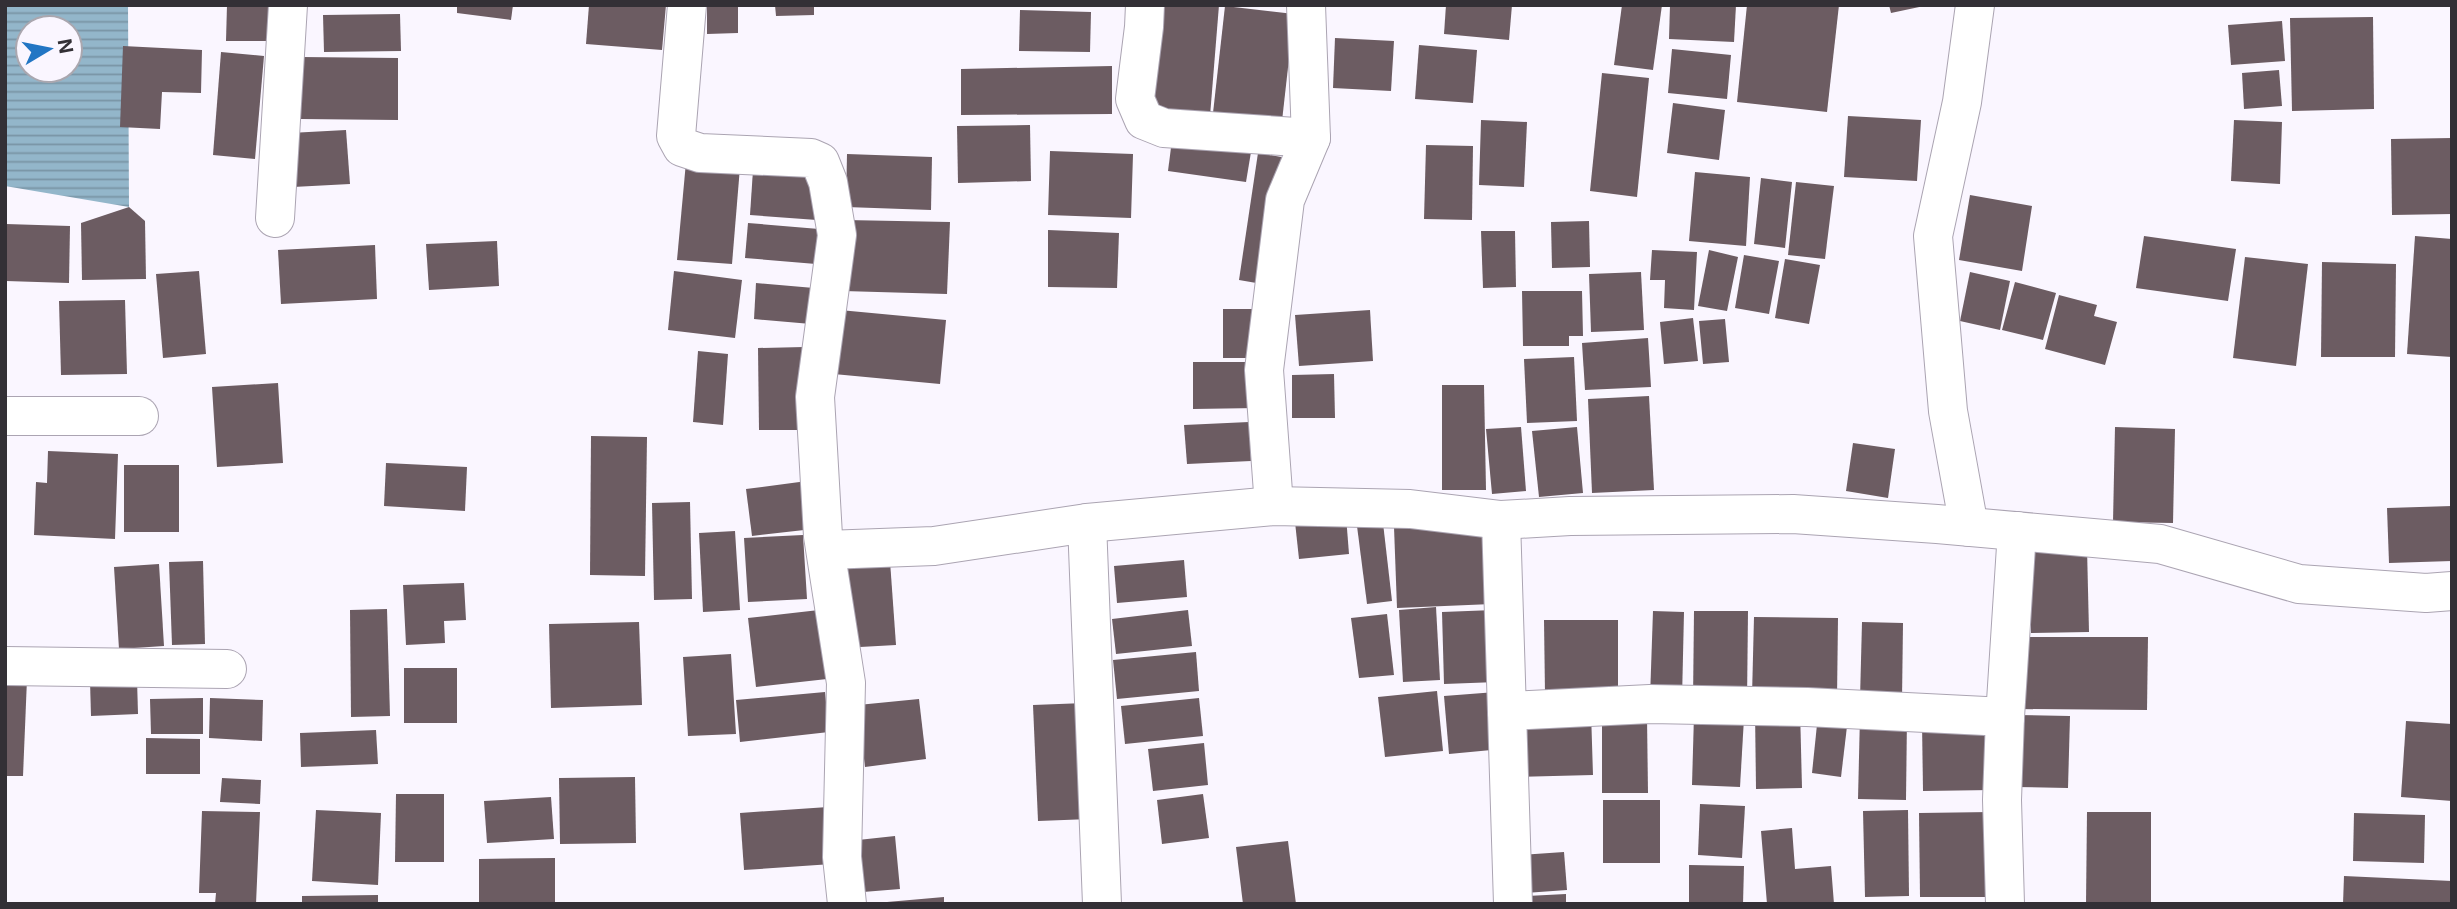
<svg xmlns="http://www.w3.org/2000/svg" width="2457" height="909" font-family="Inter,sans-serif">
<defs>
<pattern id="water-rules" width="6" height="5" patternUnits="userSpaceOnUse" patternTransform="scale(1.75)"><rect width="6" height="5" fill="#93b6ca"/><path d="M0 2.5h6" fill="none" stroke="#7994a5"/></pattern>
</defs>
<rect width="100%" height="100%" fill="#faf6ff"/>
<path fill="url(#water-rules)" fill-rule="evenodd" d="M 5,5 L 128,5 L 129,207 L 5,186 ZM 28,28 L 70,28 L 70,70 L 28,70 Z"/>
<g fill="#6c5c62">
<path d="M 227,5 L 278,5 L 278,41 L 226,41 Z"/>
<path d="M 457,5 L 513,5 L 511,20 L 457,13 Z"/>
<path d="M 589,5 L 666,5 L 662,50 L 586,44 Z"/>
<path d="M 707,5 L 738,5 L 738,33 L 707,34 Z"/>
<path d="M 775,5 L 814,5 L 814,15 L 776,16 Z"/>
<path d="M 1161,5 L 1219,5 L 1210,116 L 1153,111 Z"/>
<path d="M 1446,5 L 1512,5 L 1509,40 L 1444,34 Z"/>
<path d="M 1622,5 L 1662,5 L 1653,70 L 1614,65 Z"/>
<path d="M 1670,5 L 1736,5 L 1734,42 L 1669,39 Z"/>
<path d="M 1747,5 L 1839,5 L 1827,112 L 1737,102 Z"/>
<path d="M 1889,5 L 1924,5 L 1924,6 L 1891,13 Z"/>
<path d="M 1225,6 L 1294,14 L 1282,121 L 1213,113 Z"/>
<path d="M 1020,10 L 1091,12 L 1090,52 L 1019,51 Z"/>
<path d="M 400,14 L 401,51 L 324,52 L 323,15 Z"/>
<path d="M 2373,17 L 2374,109 L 2292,111 L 2290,18 Z"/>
<path d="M 2282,21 L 2285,61 L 2231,65 L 2228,25 Z"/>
<path d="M 1335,38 L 1394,41 L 1391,91 L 1333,88 Z"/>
<path d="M 1419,45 L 1477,50 L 1473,103 L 1415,99 Z"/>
<path d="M 123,46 L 202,50 L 201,93 L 162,92 L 160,129 L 120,127 Z"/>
<path d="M 1672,49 L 1731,55 L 1727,99 L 1668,93 Z"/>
<path d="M 221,52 L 264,56 L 255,159 L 213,155 Z"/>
<path d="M 301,57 L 398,58 L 398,120 L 301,119 Z"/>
<path d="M 1112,66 L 1112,114 L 961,115 L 961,69 Z"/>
<path d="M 2279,70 L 2282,106 L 2244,109 L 2242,73 Z"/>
<path d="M 1602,73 L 1649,78 L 1637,197 L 1590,191 Z"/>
<path d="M 1673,103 L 1725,110 L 1719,160 L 1667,153 Z"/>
<path d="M 1848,116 L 1921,120 L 1917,181 L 1844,177 Z"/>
<path d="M 1481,120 L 1527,122 L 1524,187 L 1479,185 Z"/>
<path d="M 2234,120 L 2282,122 L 2280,184 L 2231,181 Z"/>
<path d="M 1030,125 L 1031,181 L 958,183 L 957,126 Z"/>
<path d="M 346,130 L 350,184 L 293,187 L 290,133 Z"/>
<path d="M 2452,138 L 2452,214 L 2392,215 L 2391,139 Z"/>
<path d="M 1172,140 L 1251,152 L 1246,182 L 1168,171 Z"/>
<path d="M 1426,145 L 1473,146 L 1472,220 L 1424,219 Z"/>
<path d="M 1050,151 L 1133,154 L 1131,218 L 1048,215 Z"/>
<path d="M 1258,153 L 1287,158 L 1268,285 L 1239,280 Z"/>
<path d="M 847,154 L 932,157 L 931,210 L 846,207 Z"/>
<path d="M 686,162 L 740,167 L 732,264 L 677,260 Z"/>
<path d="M 753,170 L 821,176 L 817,220 L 750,215 Z"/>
<path d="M 1695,172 L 1750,177 L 1746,246 L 1689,241 Z"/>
<path d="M 1761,178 L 1792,182 L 1785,248 L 1754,244 Z"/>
<path d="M 1796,182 L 1834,186 L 1825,259 L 1788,255 Z"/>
<path d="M 1970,195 L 2032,206 L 2022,271 L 1959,260 Z"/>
<path d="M 129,207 L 145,221 L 146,279 L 82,280 L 81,223 Z"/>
<path d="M 845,220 L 950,222 L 947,294 L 843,291 Z"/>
<path d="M 1589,221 L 1590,267 L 1552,268 L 1551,222 Z"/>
<path d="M 748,223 L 819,229 L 816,264 L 745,258 Z"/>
<path d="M 6,224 L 70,226 L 69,283 L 6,281 Z"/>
<path d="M 1048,230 L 1119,233 L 1117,288 L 1048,287 Z"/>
<path d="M 1481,231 L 1515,231 L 1516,287 L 1483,288 Z"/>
<path d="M 2144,236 L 2236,249 L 2228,301 L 2136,288 Z"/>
<path d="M 2415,236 L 2452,239 L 2452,357 L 2407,354 Z"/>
<path d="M 497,241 L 499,286 L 429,290 L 426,244 Z"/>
<path d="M 375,245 L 377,299 L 281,304 L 278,250 Z"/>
<path d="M 1652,250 L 1697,252 L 1694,310 L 1664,308 L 1665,280 L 1650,280 Z"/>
<path d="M 1709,250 L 1738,257 L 1727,311 L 1698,306 Z"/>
<path d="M 1744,255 L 1779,261 L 1769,314 L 1735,308 Z"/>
<path d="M 2245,257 L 2308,264 L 2296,366 L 2233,358 Z"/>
<path d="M 1785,259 L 1820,265 L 1809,324 L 1775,318 Z"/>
<path d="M 2322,262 L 2396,264 L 2395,357 L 2321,357 Z"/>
<path d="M 199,271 L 206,354 L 163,358 L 156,274 Z"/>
<path d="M 674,271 L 742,280 L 735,338 L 668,330 Z"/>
<path d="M 1641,272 L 1644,330 L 1591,332 L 1589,274 Z"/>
<path d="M 1970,272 L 2010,281 L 2000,330 L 1960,321 Z"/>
<path d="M 2015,282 L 2056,293 L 2043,340 L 2002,330 Z"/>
<path d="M 756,283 L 814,288 L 811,324 L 754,319 Z"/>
<path d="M 1522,291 L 1582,291 L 1583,336 L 1569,336 L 1569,346 L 1523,346 Z"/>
<path d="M 2059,295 L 2097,305 L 2094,316 L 2117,322 L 2105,365 L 2045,349 Z"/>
<path d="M 125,300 L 127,374 L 61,375 L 59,301 Z"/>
<path d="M 829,309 L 946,320 L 940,384 L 823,373 Z"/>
<rect x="1223" y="309" width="38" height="49"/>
<path d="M 1370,310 L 1373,361 L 1299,366 L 1295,315 Z"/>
<path d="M 1693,318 L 1698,361 L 1664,364 L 1660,322 Z"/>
<path d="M 1725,319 L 1729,362 L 1703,364 L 1699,321 Z"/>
<path d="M 1648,338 L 1651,387 L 1585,390 L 1582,343 Z"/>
<path d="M 804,347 L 805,430 L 759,430 L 758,348 Z"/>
<path d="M 698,351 L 728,354 L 723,425 L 693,422 Z"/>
<path d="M 1574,357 L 1577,421 L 1527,423 L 1524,359 Z"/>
<path d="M 1193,362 L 1258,362 L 1258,408 L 1193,409 Z"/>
<path d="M 1334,374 L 1335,418 L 1292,418 L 1292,375 Z"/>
<path d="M 278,383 L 283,463 L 217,467 L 212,387 Z"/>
<path d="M 1442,385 L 1484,385 L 1486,490 L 1442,490 Z"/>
<path d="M 1649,396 L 1654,490 L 1592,493 L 1588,399 Z"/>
<path d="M 1249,422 L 1251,461 L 1187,464 L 1184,425 Z"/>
<path d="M 1521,427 L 1526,491 L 1492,494 L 1486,429 Z"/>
<path d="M 1577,427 L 1583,493 L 1539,497 L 1532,431 Z"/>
<path d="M 2115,427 L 2175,429 L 2173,523 L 2113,522 Z"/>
<path d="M 591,436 L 647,437 L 645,576 L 590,575 Z"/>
<path d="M 1853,443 L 1895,449 L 1888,498 L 1846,491 Z"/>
<path d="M 48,451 L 118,454 L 115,539 L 34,535 L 36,482 L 47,483 Z"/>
<path d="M 386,463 L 467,467 L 465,511 L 384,506 Z"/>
<rect x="124" y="465" width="55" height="67"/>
<path d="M 807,481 L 813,529 L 752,536 L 746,489 Z"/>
<path d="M 690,502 L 692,599 L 654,600 L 652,503 Z"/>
<path d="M 2452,506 L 2452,561 L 2389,563 L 2387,508 Z"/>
<path d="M 1346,516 L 1349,554 L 1299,559 L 1295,522 Z"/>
<path d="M 1383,523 L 1392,601 L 1367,604 L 1357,526 Z"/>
<path d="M 1489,523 L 1492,604 L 1397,608 L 1394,527 Z"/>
<path d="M 735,531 L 740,610 L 703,612 L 699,533 Z"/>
<path d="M 803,535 L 807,599 L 748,602 L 744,538 Z"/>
<path d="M 2030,545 L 2087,548 L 2089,632 L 2031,633 Z"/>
<path d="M 1184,560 L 1187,597 L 1117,603 L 1114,566 Z"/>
<path d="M 203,561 L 205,644 L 172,645 L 169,562 Z"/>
<path d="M 890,561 L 896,645 L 842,648 L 836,565 Z"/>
<path d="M 159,564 L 164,646 L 119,649 L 114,567 Z"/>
<path d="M 464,583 L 466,620 L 444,621 L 445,643 L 406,645 L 403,585 Z"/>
<path d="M 1436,607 L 1440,680 L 1403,682 L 1399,610 Z"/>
<path d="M 387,609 L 390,716 L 351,717 L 350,610 Z"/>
<path d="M 819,610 L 827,679 L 756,687 L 748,618 Z"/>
<path d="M 1188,610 L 1192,646 L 1116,654 L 1112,619 Z"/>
<path d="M 1494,610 L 1497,682 L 1444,684 L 1442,612 Z"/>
<path d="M 1653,611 L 1684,612 L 1682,699 L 1650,698 Z"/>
<path d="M 1694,611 L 1748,611 L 1747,702 L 1693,701 Z"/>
<path d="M 1387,614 L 1394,675 L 1359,678 L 1351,618 Z"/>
<path d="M 1754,617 L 1838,618 L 1837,698 L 1752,696 Z"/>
<path d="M 1544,620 L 1618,620 L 1618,694 L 1545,694 Z"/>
<path d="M 639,622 L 642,705 L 551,708 L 549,624 Z"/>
<path d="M 1862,622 L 1903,623 L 1902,700 L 1860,699 Z"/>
<path d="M 2017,637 L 2148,637 L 2147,710 L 2017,709 Z"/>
<path d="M 1196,652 L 1199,691 L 1117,699 L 1113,660 Z"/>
<path d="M 731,654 L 736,734 L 688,736 L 683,657 Z"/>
<rect x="404" y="668" width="53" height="55"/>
<path d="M 5,678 L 27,679 L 23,776 L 5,776 Z"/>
<path d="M 137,679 L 138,714 L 91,716 L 90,681 Z"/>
<path d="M 1437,691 L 1443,751 L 1385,757 L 1378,697 Z"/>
<path d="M 825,692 L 829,732 L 740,742 L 736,700 Z"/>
<path d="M 1496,692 L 1502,749 L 1449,754 L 1444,696 Z"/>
<path d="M 203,698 L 203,734 L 151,734 L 150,699 Z"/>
<path d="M 210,698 L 263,700 L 262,741 L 209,738 Z"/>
<path d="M 1199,698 L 1203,736 L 1125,744 L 1121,706 Z"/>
<path d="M 919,699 L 926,759 L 865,767 L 858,705 Z"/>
<path d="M 1085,703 L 1090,819 L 1038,821 L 1033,705 Z"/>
<path d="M 1800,709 L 1802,788 L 1756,789 L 1755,710 Z"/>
<path d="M 1591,712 L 1593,775 L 1516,777 L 1515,713 Z"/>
<path d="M 1694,715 L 1744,718 L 1740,787 L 1692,785 Z"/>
<path d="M 1818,715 L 1848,718 L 1841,777 L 1812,773 Z"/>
<path d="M 2016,715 L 2070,716 L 2068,788 L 2014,787 Z"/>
<path d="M 1860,716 L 1907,717 L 1906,800 L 1858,799 Z"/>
<path d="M 1602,717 L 1647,717 L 1648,793 L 1602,793 Z"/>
<path d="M 1991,721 L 1992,790 L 1923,791 L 1922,722 Z"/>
<path d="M 2406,721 L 2452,724 L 2452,801 L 2401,797 Z"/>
<path d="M 376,730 L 378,764 L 301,767 L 300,733 Z"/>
<path d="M 146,738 L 200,739 L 200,774 L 146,774 Z"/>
<path d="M 1204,743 L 1208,785 L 1153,791 L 1148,749 Z"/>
<path d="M 635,777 L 636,843 L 560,844 L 559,778 Z"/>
<path d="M 222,778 L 261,780 L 260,804 L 220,802 Z"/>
<path d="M 396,794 L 444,794 L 444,862 L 395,862 Z"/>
<path d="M 1203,794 L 1209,838 L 1162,844 L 1157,800 Z"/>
<path d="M 551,797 L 554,839 L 487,843 L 484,801 Z"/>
<rect x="1603" y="800" width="57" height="63"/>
<path d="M 1700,804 L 1745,806 L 1742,858 L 1698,855 Z"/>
<path d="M 828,807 L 832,864 L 744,870 L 740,813 Z"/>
<path d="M 316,810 L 381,813 L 378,885 L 312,881 Z"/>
<path d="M 1908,810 L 1909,896 L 1865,897 L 1863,811 Z"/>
<path d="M 202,811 L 260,812 L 256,904 L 215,904 L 216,893 L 199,893 Z"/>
<path d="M 1991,812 L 1992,897 L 1920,897 L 1919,813 Z"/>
<path d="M 2087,812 L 2151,812 L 2151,904 L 2086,904 Z"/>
<path d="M 2354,813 L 2425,815 L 2424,863 L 2353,861 Z"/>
<path d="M 1792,828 L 1795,869 L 1831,866 L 1834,904 L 1767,904 L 1761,831 Z"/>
<path d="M 895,836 L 900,889 L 863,892 L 858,840 Z"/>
<path d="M 1288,841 L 1296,904 L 1243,904 L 1236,847 Z"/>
<path d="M 1564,852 L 1567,890 L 1525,893 L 1522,855 Z"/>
<path d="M 555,858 L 555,904 L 479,904 L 479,859 Z"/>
<path d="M 1689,865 L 1744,866 L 1743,904 L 1689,904 Z"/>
<path d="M 2344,876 L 2452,881 L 2452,904 L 2343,904 Z"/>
<path d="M 1566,894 L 1566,904 L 1528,904 L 1527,896 Z"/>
<path d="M 378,895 L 378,904 L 302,904 L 302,896 Z"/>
<path d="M 944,897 L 944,904 L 887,904 L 887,902 Z"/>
</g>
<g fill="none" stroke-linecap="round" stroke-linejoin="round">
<defs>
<g id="minor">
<path d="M 687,5 L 676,136 L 682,147 L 700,153 L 811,158 L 820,162 L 828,182 L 837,235 L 815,397 L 823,536 L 846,683 L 842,857 L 847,904"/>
<path d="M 1145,5 L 1144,27 L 1135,99 L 1144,120 L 1164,128 L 1311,138 L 1285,200 L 1264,370 L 1274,506"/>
<path d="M 1306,5 L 1311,138"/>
<path d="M 275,218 L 288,5"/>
<path d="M 5,416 L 139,416"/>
<path d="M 1501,520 L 1513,904"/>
<path d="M 1087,523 L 1102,904"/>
<path d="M 1969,527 L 1948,411 L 1933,236 L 1962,102 L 1975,5"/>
<path d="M 826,550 L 934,546 L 1087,523 L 1274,506 L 1410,509 L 1501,520 L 1570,516 L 1793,514 L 1937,524 L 2160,544 L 2299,584 L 2426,593 L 2452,591"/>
<path d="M 5,666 L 227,669"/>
<path d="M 1507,711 L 1650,704 L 1807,707 L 2005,717"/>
<path d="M 2005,904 L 2002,800 L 2005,717 L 2017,531"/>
</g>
</defs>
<use href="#minor" stroke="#aba4b2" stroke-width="40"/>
<use href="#minor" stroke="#fff" stroke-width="38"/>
</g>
<rect width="2457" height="909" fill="none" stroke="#333036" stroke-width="14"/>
<g transform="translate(49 49) rotate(80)"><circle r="33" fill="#faf6ff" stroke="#aaa7af" stroke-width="2"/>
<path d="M0-5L12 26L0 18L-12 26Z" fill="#2276c4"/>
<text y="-10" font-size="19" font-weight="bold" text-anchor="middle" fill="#333036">N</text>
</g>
</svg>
